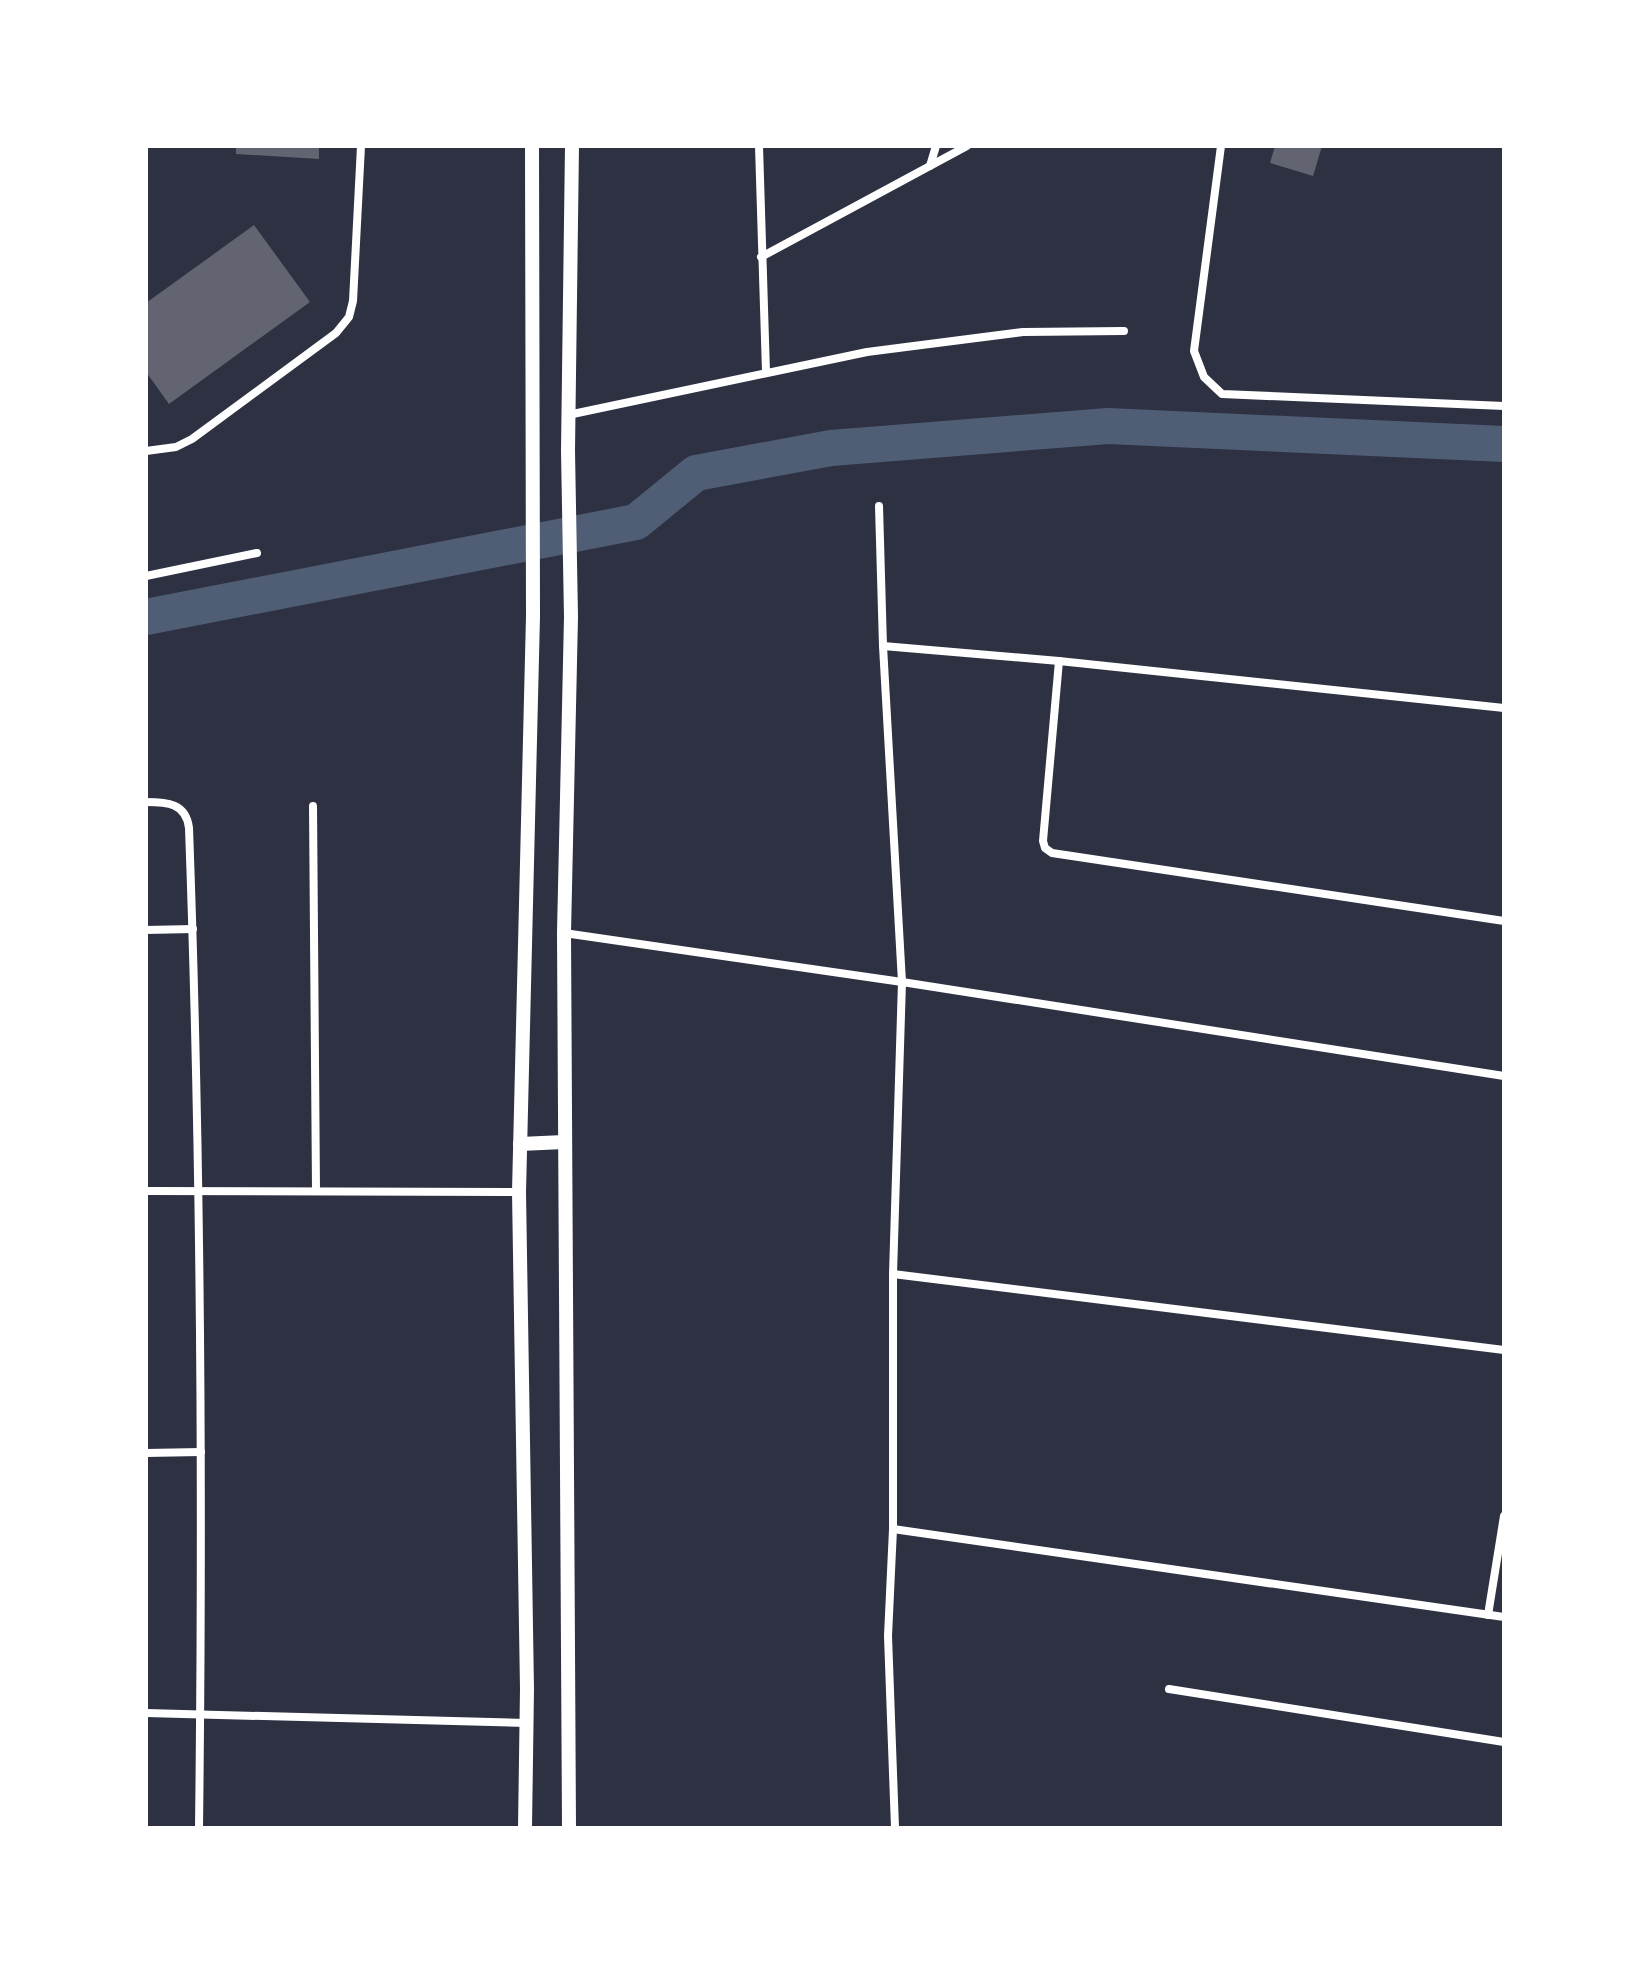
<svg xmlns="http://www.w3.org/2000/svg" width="1650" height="1974" font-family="Barlow,sans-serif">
<rect width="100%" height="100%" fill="#2d3142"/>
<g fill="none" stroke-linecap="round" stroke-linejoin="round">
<path stroke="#4f5d75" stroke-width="36" d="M 146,617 L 636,522 L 696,473 L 831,448 L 1108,426 L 1504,444"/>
</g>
<g fill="#626471">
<path d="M 236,146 L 319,146 L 319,159 L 236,154 Z"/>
<path d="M 1275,146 L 1322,146 L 1313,176 L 1270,163 Z"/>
<path d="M 254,225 L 310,302 L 169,404 L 146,372 L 146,303 Z"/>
</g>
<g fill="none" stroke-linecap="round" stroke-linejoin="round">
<g stroke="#fff" stroke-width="8">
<path d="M 759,146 L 766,372"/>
<path d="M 1221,146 L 1194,351 L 1204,377 L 1222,394 L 1504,406"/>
<path d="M 930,166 L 936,146"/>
<path d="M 761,257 L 967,146"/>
<path d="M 568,415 L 867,352 L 1023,332 L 1124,331"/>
<path d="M 146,451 L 176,447 L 192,439 L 336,333 L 349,317 L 353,301 L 361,146"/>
<path d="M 879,506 L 883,646 L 902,982 L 893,1274 L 893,1529 L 888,1636 L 895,1828"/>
<path d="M 146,576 L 257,553"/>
<path d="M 883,646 L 1059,661 L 1504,708"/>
<path d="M 1059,661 L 1043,841 L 1045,848 L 1052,853 L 1504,921"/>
<path d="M 146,802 C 167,802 186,803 189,828 C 201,1161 203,1495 199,1828"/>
<path d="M 313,806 L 316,1190"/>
<path d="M 146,930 L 193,929"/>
<path d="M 564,933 L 902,982 L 1504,1076"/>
<path d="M 146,1191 L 519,1192"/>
<path d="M 893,1274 L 1504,1350"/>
<path d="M 146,1453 L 201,1452"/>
<path d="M 893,1529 L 1504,1617"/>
<path d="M 1488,1615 L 1504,1516"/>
<path d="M 1169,1689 L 1504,1742"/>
<path d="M 146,1713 L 526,1723"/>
</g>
<g stroke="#fff" stroke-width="14">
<path d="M 520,1144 L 564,1142"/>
<path d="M 525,1828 L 527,1689 L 519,1192 L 533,616 L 532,146"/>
<path d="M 569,1828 L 564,933 L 571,617 L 568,451 L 572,146"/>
</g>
</g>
<rect width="1650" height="1974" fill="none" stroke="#ffffff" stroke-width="296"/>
</svg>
